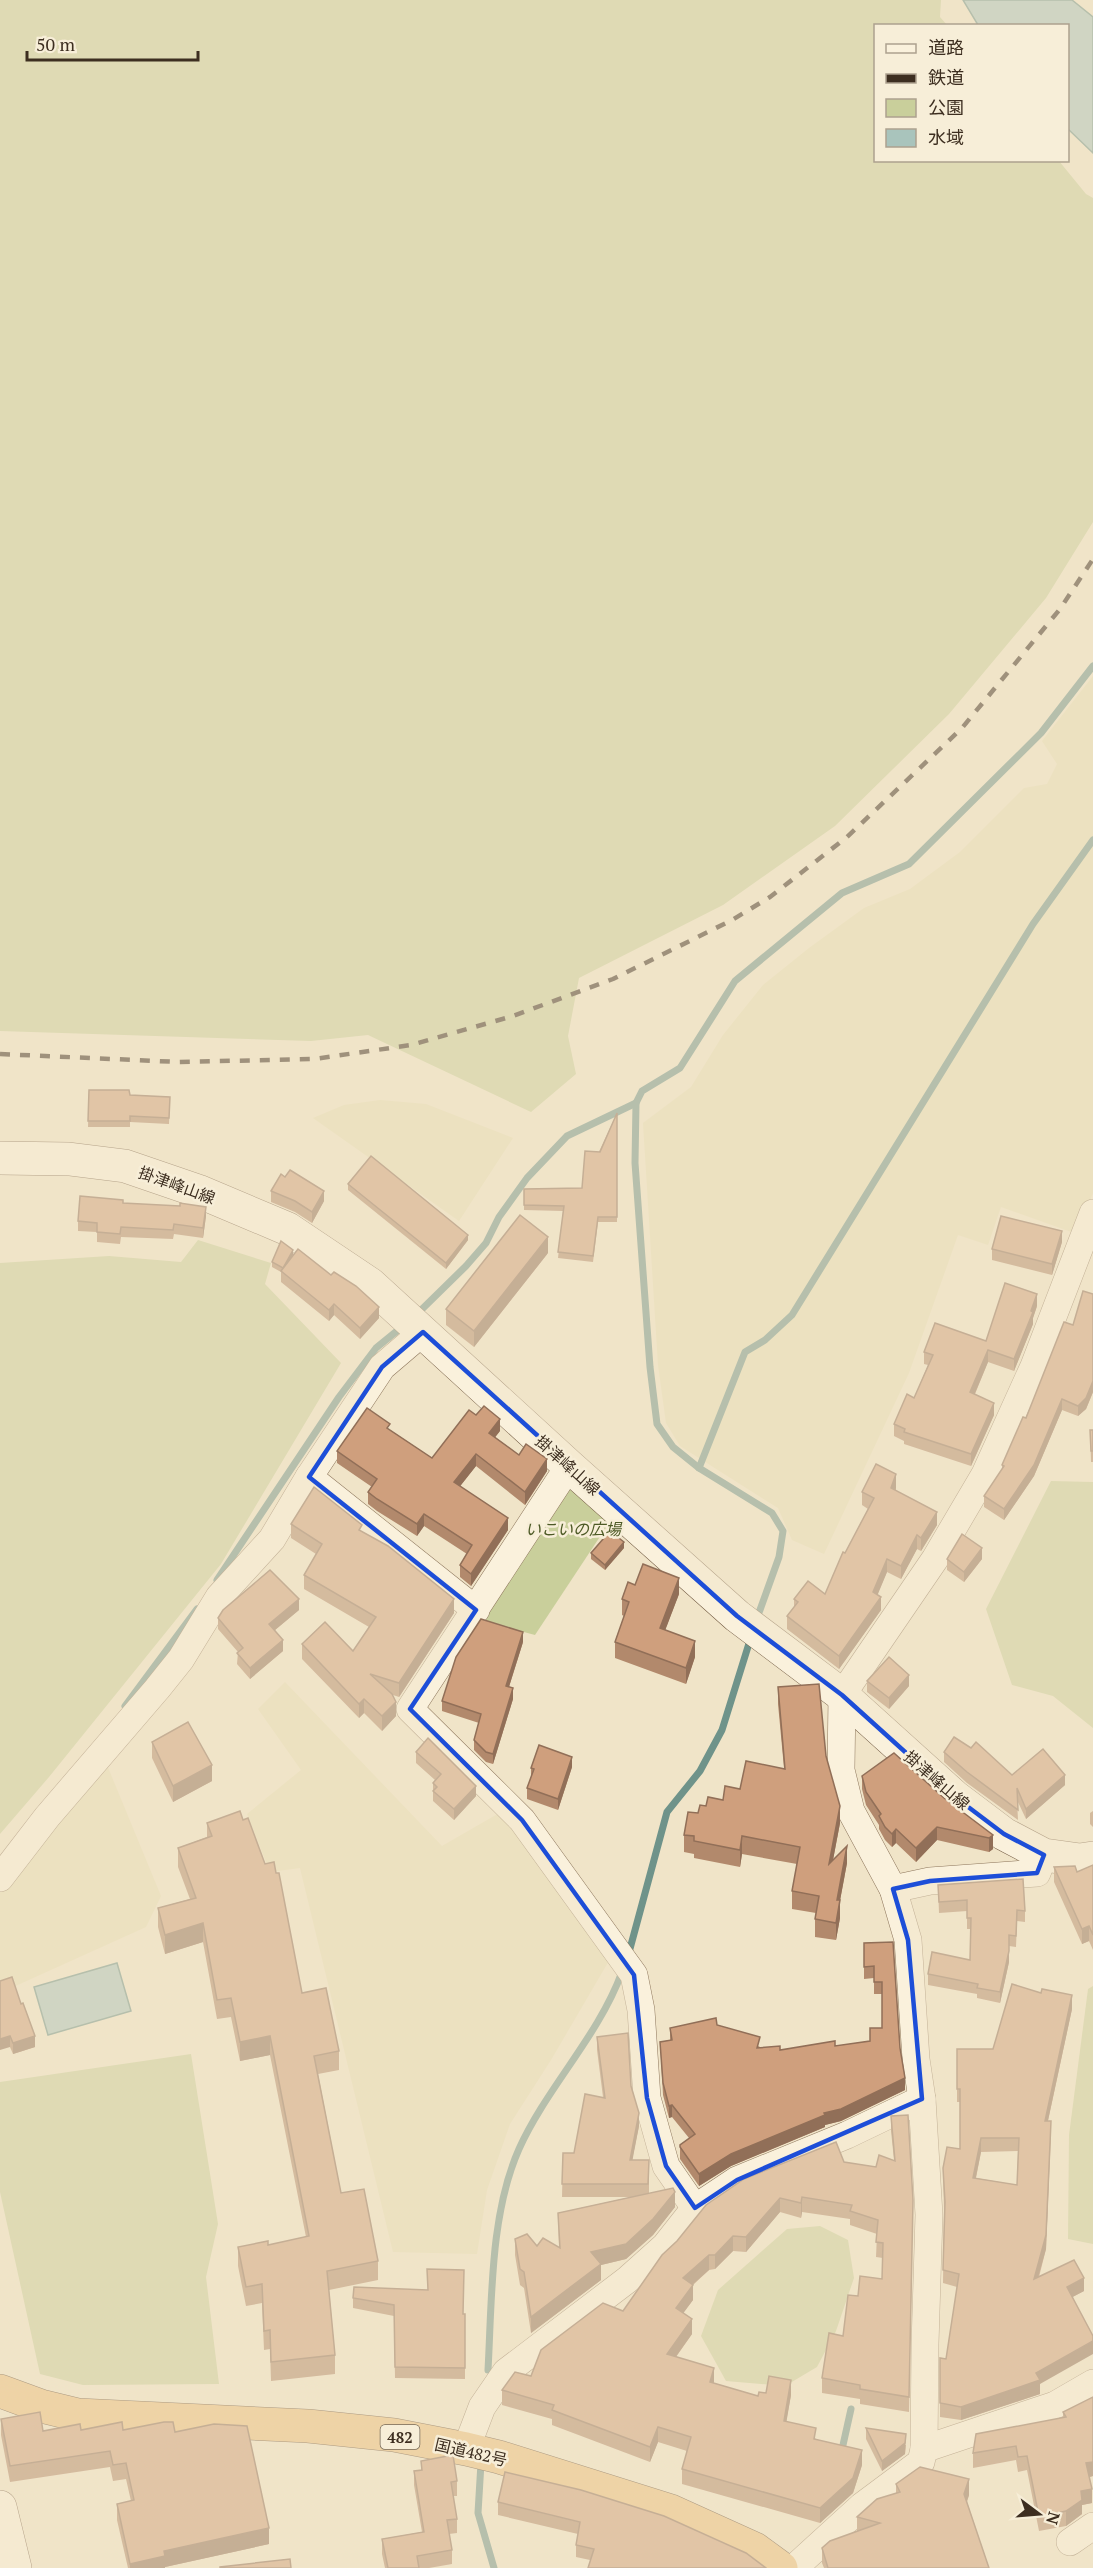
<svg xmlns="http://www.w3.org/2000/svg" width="1093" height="2568" font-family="'PT Serif','Noto Sans JP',serif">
<rect width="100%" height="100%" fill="#f0e4c8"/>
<g fill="#e6deb5">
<path d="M 1093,676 L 1093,1193 L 1077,1234 L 1001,1207 L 988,1245 L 958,1235 L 909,1373 L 824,1554 L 792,1540 L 778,1508 L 680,1446 L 666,1423 L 658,1365 L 643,1123 L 691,1087 L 723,1035 L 763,985 L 809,948 L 864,908 L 910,889 L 960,852 L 1024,788 L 1047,784 L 1057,764 L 1042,741 Z"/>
<path d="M 380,1100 L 426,1104 L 513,1138 L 459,1221 L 313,1118 L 344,1105 Z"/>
<path d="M 285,1682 L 442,1846 L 501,1812 L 610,1959 L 551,2060 L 510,2124 L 487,2190 L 477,2254 L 393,2252 L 300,1868 L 270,1872 L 247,1814 L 301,1770 L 258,1709 Z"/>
<path d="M 107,1765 L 161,1896 L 146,1927 L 0,1993 L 0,1890 Z"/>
</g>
<g fill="#c9cf9b">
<path d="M 0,0 L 941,0 L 940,17 L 947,25 L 876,26 L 876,160 L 1059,161 L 1086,194 L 1093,198 L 1093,522 L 1046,598 L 949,714 L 835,826 L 723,905 L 579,978 L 568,1036 L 576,1074 L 531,1112 L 368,1035 L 311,1041 L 0,1031 Z"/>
<path d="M 198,1240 L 271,1263 L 265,1284 L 341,1363 L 221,1564 L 49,1777 L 0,1834 L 0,1263 L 109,1256 L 181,1262 Z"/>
<path d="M 1051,1481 L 1093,1482 L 1093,1728 L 1053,1696 L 1012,1685 L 986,1609 Z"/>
<path d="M 568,1486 L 609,1523 L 535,1635 L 483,1621 Z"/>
<path d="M 1093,1986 L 1093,2244 L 1068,2239 L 1069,2135 L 1088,1989 Z"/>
<path d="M 191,2054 L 218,2224 L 206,2277 L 219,2384 L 83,2385 L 40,2374 L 0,2192 L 0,2082 Z"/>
<path d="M 820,2226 L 848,2240 L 854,2278 L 836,2331 L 817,2367 L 785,2386 L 726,2381 L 701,2336 L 718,2290 L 787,2229 Z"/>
</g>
<g fill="#a9c4bc" stroke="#6f938a" stroke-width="1.5">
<path d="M 963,0 L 1072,0 L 1093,17 L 1093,153 L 1068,129 L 1068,26 L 978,25 Z"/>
<path d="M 117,1963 L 131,2011 L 48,2035 L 34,1987 Z"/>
</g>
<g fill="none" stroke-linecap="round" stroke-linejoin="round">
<g stroke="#6f938a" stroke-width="7">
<path d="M 416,1315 L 466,1266 L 486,1243 L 499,1217 L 527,1178 L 567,1136 L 636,1103"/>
<path d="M 699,1468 L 745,1352 L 765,1340 L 792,1315 L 1033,924 L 1093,840"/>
<path d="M 217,1580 L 339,1397 L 376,1348 L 403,1326"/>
<path d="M 756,1621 L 779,1557 L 783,1531 L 772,1513 L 699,1468 L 673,1447 L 657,1424 L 650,1367 L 635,1163 L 636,1103 L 642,1091 L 680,1068 L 735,981 L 842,893 L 909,864 L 1041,733 L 1093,666"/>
<path d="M 125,1706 L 197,1609"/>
<path d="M 628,1956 L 667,1812 L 700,1771 L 722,1730 L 751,1637"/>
<path d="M 488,2370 C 492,2299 490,2214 519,2149 C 547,2087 598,2037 622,1972"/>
<path d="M 841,2454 L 851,2409"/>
<path d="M 481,2463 L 478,2513 L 494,2568"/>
</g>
<defs>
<g id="minor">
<path d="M 569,1466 L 410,1709 L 522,1820 L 634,1975 L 641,2010 L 647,2098 L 666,2166 L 695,2208"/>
<path d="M 309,1477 L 476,1610"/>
<path d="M 0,1878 L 47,1817 L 157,1689 L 181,1659 L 219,1597 L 272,1539 L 309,1477 L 382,1367 L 423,1332"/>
<path d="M 893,1889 L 930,1881 L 1037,1873 L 1044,1855"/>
<path d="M 466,2449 L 482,2407 L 506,2372 L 627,2280 L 665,2246 L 695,2208 L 737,2180 L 847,2135 L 922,2099"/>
<path d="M 924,2449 L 1055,2405 L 1093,2383"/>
<path d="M 1070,2542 L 1093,2526"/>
<path d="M 794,2568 L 862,2506 L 921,2462 L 924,2449 L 925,2344 L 929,2215 L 922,2099 L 916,2059 L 908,1940 L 893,1889 L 851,1811 L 841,1770 L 842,1695 L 935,1559 L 985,1474 L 1034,1366 L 1093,1213"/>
</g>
<g id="secondary">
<path d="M 0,1158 L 69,1159 L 125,1166 L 198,1191 L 288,1229 L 370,1284 L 569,1466 L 737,1616 L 842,1695 L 955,1797 L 1004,1834 L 1044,1855 L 1080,1860 L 1093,1858"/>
<path d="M 0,2507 L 15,2568"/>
</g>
<path id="trunk" d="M 0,2391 L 41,2406 L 78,2415 L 308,2426 L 394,2435 L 466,2449 L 499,2457 L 671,2511 L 755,2549 L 781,2568"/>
</defs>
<use href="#minor" stroke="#8d765c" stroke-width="28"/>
<use href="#secondary" stroke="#6f573f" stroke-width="34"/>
<use href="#trunk" stroke="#5b4430" stroke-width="34"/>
<use href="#minor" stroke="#faf1dc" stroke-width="27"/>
<use href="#secondary" stroke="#faf1dc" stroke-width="33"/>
<use href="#trunk" stroke="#eabe7c" stroke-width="33"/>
<path stroke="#3d2e20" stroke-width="4.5" stroke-dasharray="10 10" stroke-linecap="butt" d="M 0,1054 L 179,1062 L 314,1059 L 411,1045 L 513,1016 L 613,979 L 732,920 L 770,897 L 847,837 L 962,728 L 1060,609 L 1093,559"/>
</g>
<g fill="#b2896c" fill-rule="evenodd">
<path d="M 89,1090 L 130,1095 L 170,1097 L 169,1124 L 130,1122 L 130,1127 L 88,1127 Z"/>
<path d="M 617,1113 L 617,1222 L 598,1222 L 593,1262 L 558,1258 L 563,1211 L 524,1210 L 524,1189 L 582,1188 Z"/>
<path d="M 285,1177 L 324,1201 L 312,1223 L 295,1212 L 271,1202 L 271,1191 Z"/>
<path d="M 348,1184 L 468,1240 L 446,1269 L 348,1190 Z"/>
<path d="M 123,1203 L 206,1216 L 203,1238 L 174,1234 L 173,1239 L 121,1237 L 120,1244 L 97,1242 L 97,1232 L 78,1231 L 78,1221 Z"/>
<path d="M 1062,1242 L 1052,1275 L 992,1260 L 992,1249 Z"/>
<path d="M 548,1253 L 474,1347 L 446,1325 L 446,1309 Z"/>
<path d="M 293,1255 L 379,1318 L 360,1339 L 334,1315 L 329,1321 L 281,1282 L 281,1272 L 272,1267 L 272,1262 Z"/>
<path d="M 1093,1294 L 1093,1392 L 1086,1409 L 1078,1416 L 1062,1410 L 1034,1476 L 1004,1520 L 984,1507 L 984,1496 L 1002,1470 L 1002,1465 L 1073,1325 Z"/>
<path d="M 1037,1306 L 1033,1318 L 1033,1324 L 1014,1371 L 988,1362 L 975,1394 L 994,1415 L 971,1466 L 904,1444 L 904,1441 L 894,1436 L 894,1424 L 914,1398 L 928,1365 L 924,1364 L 924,1352 L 986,1341 Z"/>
<path d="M 390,1430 L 432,1458 L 500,1431 L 495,1437 L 519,1455 L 547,1471 L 525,1505 L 476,1466 L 460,1486 L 508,1530 L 471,1586 L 460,1577 L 460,1565 L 467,1554 L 424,1526 L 417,1536 L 377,1511 L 368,1504 L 368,1492 L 372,1487 L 337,1463 L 337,1451 Z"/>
<path d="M 1090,1430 L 1093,1430 L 1093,1462 L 1091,1462 Z"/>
<path d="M 896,1488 L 896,1490 L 937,1525 L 921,1551 L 917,1549 L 901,1579 L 887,1572 L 877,1595 L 881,1610 L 839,1669 L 787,1629 L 787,1616 L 794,1607 L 794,1599 L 825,1594 L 845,1553 L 868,1509 L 862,1505 L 862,1492 Z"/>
<path d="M 291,1524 L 362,1531 L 454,1613 L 399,1697 L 393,1695 L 396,1716 L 382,1731 L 364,1713 L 359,1718 L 302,1659 L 302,1644 L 353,1651 L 369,1627 L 304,1589 L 304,1575 L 316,1554 L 291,1538 Z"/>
<path d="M 624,1548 L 605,1570 L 591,1559 L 591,1553 Z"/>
<path d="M 947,1559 L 982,1559 L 964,1582 L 947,1570 Z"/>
<path d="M 635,1585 L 679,1594 L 665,1630 L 695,1657 L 686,1684 L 615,1658 L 615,1642 L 624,1616 L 622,1615 L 622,1599 Z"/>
<path d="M 299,1610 L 275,1630 L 283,1651 L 250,1679 L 237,1664 L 238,1652 L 218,1629 L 218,1618 Z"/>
<path d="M 523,1642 L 509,1687 L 513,1699 L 493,1764 L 486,1762 L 474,1750 L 474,1740 L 479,1723 L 442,1711 L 442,1701 Z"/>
<path d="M 867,1681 L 909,1686 L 889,1709 L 867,1692 Z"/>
<path d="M 778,1687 L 826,1756 L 840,1823 L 833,1860 L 847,1863 L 840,1900 L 840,1918 L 836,1940 L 815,1937 L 815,1919 L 816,1913 L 792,1909 L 792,1891 L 797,1864 L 742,1854 L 740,1867 L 694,1858 L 694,1854 L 684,1852 L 684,1835 L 698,1813 L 706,1806 L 723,1800 L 740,1789 L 784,1768 L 778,1704 Z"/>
<path d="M 152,1742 L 212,1781 L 173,1802 L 152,1758 Z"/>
<path d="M 416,1752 L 476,1796 L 454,1820 L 433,1801 L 433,1783 L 435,1780 L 416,1763 Z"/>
<path d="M 944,1752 L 1012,1775 L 1065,1785 L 1026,1819 L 1017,1800 L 1018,1820 L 967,1783 L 944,1762 Z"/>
<path d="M 572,1767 L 558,1810 L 527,1799 L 527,1788 L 531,1777 L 531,1768 Z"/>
<path d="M 862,1776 L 944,1798 L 993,1835 L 993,1849 L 989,1852 L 937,1840 L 916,1862 L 896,1843 L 892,1847 L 885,1840 L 879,1829 L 879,1825 L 866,1805 L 862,1789 Z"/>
<path d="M 1093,1811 L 1093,1827 L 1090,1824 L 1090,1813 Z"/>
<path d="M 207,1823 L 302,1993 L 339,2051 L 339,2070 L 318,2074 L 341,2193 L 378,2261 L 378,2280 L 329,2290 L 335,2355 L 335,2374 L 271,2381 L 270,2349 L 264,2350 L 262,2303 L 246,2306 L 238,2266 L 238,2247 L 268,2245 L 306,2237 L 270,2055 L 240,2061 L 231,2017 L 217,2019 L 203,1942 L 165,1954 L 158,1927 L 158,1908 L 190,1899 L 178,1867 L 178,1848 L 207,1837 Z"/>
<path d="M 1093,1865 L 1093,1950 L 1089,1941 L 1082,1944 L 1054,1882 L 1054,1867 L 1077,1872 Z"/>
<path d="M 938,1885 L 1025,1911 L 1025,1922 L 1017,1921 L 1016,1947 L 1009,1946 L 1009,1962 L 1000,2003 L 977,1998 L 977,1994 L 928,1985 L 928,1974 L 970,1960 L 971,1929 L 967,1929 L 967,1911 L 939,1913 Z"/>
<path d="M 893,1942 L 900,2048 L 905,2090 L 841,2121 L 825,2125 L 825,2127 L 731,2166 L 699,2186 L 680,2159 L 680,2145 L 689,2138 L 672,2117 L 669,2118 L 663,2095 L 660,2042 L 670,2040 L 670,2028 L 717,2025 L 760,2047 L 780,2050 L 835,2046 L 870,2041 L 882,2028 L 882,1994 L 874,1994 L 874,1978 L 864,1979 L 864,1943 Z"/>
<path d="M 0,1981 L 35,2047 L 13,2054 L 10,2047 Z"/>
<path d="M 1072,2009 L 1048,2121 L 1051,2134 L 1046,2249 L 1039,2277 L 1084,2291 L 1072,2297 L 1040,2384 L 1040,2394 L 961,2420 L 940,2417 L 940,2358 L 946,2359 L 957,2287 L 943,2283 L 944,2211 L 943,2168 L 960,2149 L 960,2102 L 957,2102 L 957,2049 L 993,2049 ZM 1018,2151 L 1017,2185 L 976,2178 L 981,2152 Z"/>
<path d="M 597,2037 L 631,2086 L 639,2126 L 632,2160 L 649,2160 L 649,2194 L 675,2207 L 653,2235 L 626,2259 L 601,2265 L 601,2280 L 531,2333 L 524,2288 L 520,2285 L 515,2255 L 515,2239 L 537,2246 L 559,2248 L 558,2213 L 631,2197 L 562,2197 L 563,2153 L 574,2153 L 603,2097 L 597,2050 Z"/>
<path d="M 891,2116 L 913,2200 L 909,2412 L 860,2404 L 860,2399 L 822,2393 L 822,2378 L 843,2336 L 858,2296 L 882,2279 L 883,2258 L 876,2257 L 877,2234 L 850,2225 L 850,2219 L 802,2212 L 801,2218 L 780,2212 L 746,2252 L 733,2251 L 715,2269 L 709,2270 L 693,2285 L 693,2300 L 683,2313 L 692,2334 L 676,2357 L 714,2383 L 758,2396 L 766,2393 L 791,2395 L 786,2422 L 862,2465 L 853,2493 L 820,2523 L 682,2484 L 682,2469 L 687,2451 L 658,2442 L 650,2462 L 552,2425 L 552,2419 L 502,2405 L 502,2390 L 531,2376 L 623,2311 L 662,2255 L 844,2162 L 876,2167 L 894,2160 L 891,2131 Z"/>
<path d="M 353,2298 L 465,2314 L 465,2379 L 395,2378 L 394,2316 L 353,2308 Z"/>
<path d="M 1093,2397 L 1093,2476 L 1089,2477 L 1092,2503 L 1082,2505 L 1082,2514 L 1066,2526 L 1039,2531 L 1027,2470 L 1018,2472 L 1016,2460 L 973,2468 L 973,2453 L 1063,2418 L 1063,2412 Z"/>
<path d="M 1,2419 L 43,2431 L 123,2430 L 175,2432 L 269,2544 L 165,2567 L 165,2568 L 128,2568 L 117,2520 L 117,2504 L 131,2501 L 126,2479 L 113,2481 L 110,2467 L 10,2482 L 1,2435 Z"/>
<path d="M 866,2428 L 906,2445 L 905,2454 L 882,2471 L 866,2439 Z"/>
<path d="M 421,2461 L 457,2481 L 457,2496 L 453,2496 L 457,2519 L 457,2533 L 449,2534 L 452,2550 L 452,2564 L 429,2568 L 385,2568 L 382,2554 L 382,2539 L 422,2532 L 414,2485 L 414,2471 L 421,2470 Z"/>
<path d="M 896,2484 L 969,2495 L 967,2502 L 989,2568 L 824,2568 L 822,2563 L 822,2548 L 857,2531 L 857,2517 L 896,2493 Z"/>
<path d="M 498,2502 L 766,2568 L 590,2560 L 576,2557 L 576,2545 L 578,2534 L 498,2515 Z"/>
</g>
<g fill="#916f58">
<path d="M 324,1191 L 324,1201 L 312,1223 L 312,1212 Z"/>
<path d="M 206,1207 L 206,1216 L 203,1238 L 203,1228 Z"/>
<path d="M 1062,1231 L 1062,1242 L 1052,1275 L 1052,1264 Z"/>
<path d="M 468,1235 L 468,1240 L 446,1269 L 446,1263 Z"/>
<path d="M 548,1237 L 548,1253 L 474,1347 L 474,1331 Z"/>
<path d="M 293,1250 L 293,1255 L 283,1268 Z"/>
<path d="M 1037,1294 L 1037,1306 L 1033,1318 L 1033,1324 L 1014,1371 L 1014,1359 Z"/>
<path d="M 334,1304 L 334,1315 L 329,1321 L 329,1310 Z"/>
<path d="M 379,1307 L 379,1318 L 360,1339 L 360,1328 Z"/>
<path d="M 988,1350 L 988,1362 L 970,1405 L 970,1392 Z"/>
<path d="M 1093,1381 L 1093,1392 L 1086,1409 L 1078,1416 L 1078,1406 Z"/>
<path d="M 1062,1399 L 1062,1410 L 1034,1476 L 1004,1520 L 1004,1509 Z"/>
<path d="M 994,1403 L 994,1415 L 971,1466 L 971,1454 Z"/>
<path d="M 500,1419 L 500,1431 L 489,1445 L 489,1433 Z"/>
<path d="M 476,1454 L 476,1466 L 454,1494 L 454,1482 Z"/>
<path d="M 547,1459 L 547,1471 L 525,1505 L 525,1492 Z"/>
<path d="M 896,1474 L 896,1488 L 891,1501 L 891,1488 Z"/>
<path d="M 937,1512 L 937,1525 L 921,1551 L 921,1538 Z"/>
<path d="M 424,1514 L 424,1526 L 417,1536 L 417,1524 Z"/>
<path d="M 508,1518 L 508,1530 L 471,1586 L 471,1574 Z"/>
<path d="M 917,1535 L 917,1549 L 901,1579 L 901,1566 Z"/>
<path d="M 624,1542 L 624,1548 L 605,1570 L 605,1565 Z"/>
<path d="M 982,1548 L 982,1559 L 964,1582 L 964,1572 Z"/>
<path d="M 887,1559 L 887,1572 L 873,1606 L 873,1592 Z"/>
<path d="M 679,1578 L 679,1594 L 660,1644 L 660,1628 Z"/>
<path d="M 881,1597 L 881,1610 L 839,1669 L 839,1656 Z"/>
<path d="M 299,1599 L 299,1610 L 269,1635 L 269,1624 Z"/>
<path d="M 454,1599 L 454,1613 L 399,1697 L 399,1683 Z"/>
<path d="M 523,1632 L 523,1642 L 506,1696 L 506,1686 Z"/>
<path d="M 283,1640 L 283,1651 L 250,1679 L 250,1668 Z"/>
<path d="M 695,1641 L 695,1657 L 686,1684 L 686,1668 Z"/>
<path d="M 909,1675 L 909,1686 L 889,1709 L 889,1698 Z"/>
<path d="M 513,1688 L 513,1699 L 493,1764 L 493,1754 Z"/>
<path d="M 364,1699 L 364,1713 L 359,1718 L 359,1704 Z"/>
<path d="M 396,1702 L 396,1716 L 382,1731 L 382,1716 Z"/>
<path d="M 572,1757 L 572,1767 L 558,1810 L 558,1799 Z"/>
<path d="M 212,1765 L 212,1781 L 173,1802 L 173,1786 Z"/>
<path d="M 1065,1775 L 1065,1785 L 1026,1819 L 1026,1809 Z"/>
<path d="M 476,1786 L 476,1796 L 454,1820 L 454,1809 Z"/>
<path d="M 840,1806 L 840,1823 L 829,1881 L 829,1864 Z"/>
<path d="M 937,1827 L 937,1840 L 916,1862 L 916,1848 Z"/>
<path d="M 896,1829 L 896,1843 L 892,1847 L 892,1834 Z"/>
<path d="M 993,1835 L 993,1849 L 989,1852 L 989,1838 Z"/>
<path d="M 742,1836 L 742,1854 L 740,1867 L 740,1850 Z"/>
<path d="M 847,1846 L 847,1863 L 837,1917 L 837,1900 Z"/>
<path d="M 840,1900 L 840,1918 L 836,1940 L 836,1923 Z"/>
<path d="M 203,1923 L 203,1942 L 165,1954 L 165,1935 Z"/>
<path d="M 1089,1926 L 1089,1941 L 1082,1944 L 1082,1929 Z"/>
<path d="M 1009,1935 L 1009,1962 L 1000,2003 L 1000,1992 Z"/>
<path d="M 1072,1995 L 1072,2009 L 1045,2134 L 1045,2121 Z"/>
<path d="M 10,2036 L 10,2047 L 0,2050 L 0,2039 Z"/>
<path d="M 35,2036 L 35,2047 L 13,2054 L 13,2043 Z"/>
<path d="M 270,2036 L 270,2055 L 240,2061 L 240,2042 Z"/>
<path d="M 905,2078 L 905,2090 L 841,2121 L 825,2125 L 825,2127 L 731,2166 L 699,2186 L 699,2174 L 731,2154 Z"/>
<path d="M 672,2105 L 672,2117 L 669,2118 L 669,2106 Z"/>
<path d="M 639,2113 L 639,2126 L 630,2173 L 630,2160 Z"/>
<path d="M 1051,2121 L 1046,2249 L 1034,2292 L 1034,2279 Z"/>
<path d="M 981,2138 L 981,2152 L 973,2191 L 973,2178 Z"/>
<path d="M 675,2192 L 675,2207 L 653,2235 L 626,2259 L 601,2265 L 601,2280 L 531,2333 L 531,2317 L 591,2252 Z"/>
<path d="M 802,2197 L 802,2212 L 801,2218 L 801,2203 Z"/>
<path d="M 780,2198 L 780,2212 L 746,2252 L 746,2237 Z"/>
<path d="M 733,2236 L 733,2251 L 715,2269 L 715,2255 Z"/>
<path d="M 709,2255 L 709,2270 L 683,2293 L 683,2278 Z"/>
<path d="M 1084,2278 L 1084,2291 L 1067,2300 L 1067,2287 Z"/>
<path d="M 693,2285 L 693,2300 L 676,2323 L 676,2308 Z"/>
<path d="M 692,2319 L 692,2334 L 667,2369 L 667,2354 Z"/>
<path d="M 1093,2341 L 1093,2354 L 1040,2384 L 1040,2394 L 961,2420 L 961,2407 L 1036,2373 Z"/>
<path d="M 714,2368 L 714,2382 L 710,2397 L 710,2382 Z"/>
<path d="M 791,2380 L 791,2395 L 784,2436 L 784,2421 Z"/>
<path d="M 658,2427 L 658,2442 L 650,2462 L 650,2447 Z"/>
<path d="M 906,2434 L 905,2454 L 882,2471 L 882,2461 Z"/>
<path d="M 862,2450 L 862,2465 L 853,2493 L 820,2523 L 820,2508 Z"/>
<path d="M 1093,2462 L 1093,2476 L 1086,2478 L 1086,2463 Z"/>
<path d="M 969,2479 L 969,2495 L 964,2509 L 964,2494 Z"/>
<path d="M 1092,2489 L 1092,2503 L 1082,2505 L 1082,2514 L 1066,2526 L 1066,2511 L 1081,2491 Z"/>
<path d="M 269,2528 L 269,2544 L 165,2567 L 165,2568 L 130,2568 L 130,2564 L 164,2551 Z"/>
</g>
<g fill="#cf9f7d" stroke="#916f58" stroke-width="1.5" fill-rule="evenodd">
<path d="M 89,1090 L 129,1090 L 130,1095 L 170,1097 L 169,1118 L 130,1116 L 130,1121 L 88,1121 Z"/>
<path d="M 617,1113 L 617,1217 L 598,1217 L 593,1256 L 558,1252 L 564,1206 L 524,1205 L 524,1189 L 582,1188 L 585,1151 L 600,1152 Z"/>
<path d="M 371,1156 L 468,1235 L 446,1263 L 348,1184 Z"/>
<path d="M 290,1170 L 324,1191 L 312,1212 L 295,1201 L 271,1191 L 281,1174 L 285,1177 Z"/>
<path d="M 80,1196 L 123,1200 L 123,1203 L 180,1206 L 180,1203 L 206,1207 L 203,1228 L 174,1224 L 173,1230 L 121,1227 L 120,1234 L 97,1232 L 97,1223 L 78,1221 Z"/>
<path d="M 520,1215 L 548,1237 L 474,1331 L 446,1309 Z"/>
<path d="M 1001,1216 L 1062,1231 L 1052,1264 L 992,1249 Z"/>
<path d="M 281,1241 L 293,1250 L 283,1268 L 272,1262 Z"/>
<path d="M 298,1249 L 331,1275 L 334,1272 L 356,1286 L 379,1307 L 360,1328 L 334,1304 L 329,1310 L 281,1271 Z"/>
<path d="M 1005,1283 L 1037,1294 L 1031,1311 L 1033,1312 L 1014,1359 L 988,1350 L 970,1392 L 994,1403 L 971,1454 L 904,1432 L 905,1429 L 894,1424 L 907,1394 L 914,1398 L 933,1355 L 924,1352 L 935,1323 L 986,1341 Z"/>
<path d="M 1083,1291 L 1093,1294 L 1093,1381 L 1086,1398 L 1078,1406 L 1062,1399 L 1034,1465 L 1004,1509 L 984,1496 L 1004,1466 L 1002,1465 L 1023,1417 L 1026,1418 L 1064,1322 L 1073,1325 Z"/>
<path d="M 484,1406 L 500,1419 L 489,1433 L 519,1455 L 526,1444 L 547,1459 L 525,1492 L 476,1454 L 454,1482 L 508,1518 L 471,1574 L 460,1565 L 472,1545 L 424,1514 L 417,1524 L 377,1499 L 368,1492 L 377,1479 L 337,1451 L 367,1408 L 390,1424 L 387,1428 L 432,1458 L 469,1410 L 476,1415 Z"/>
<path d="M 1090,1430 L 1093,1430 L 1093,1451 L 1091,1451 Z"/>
<path d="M 876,1464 L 896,1474 L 891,1488 L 937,1512 L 921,1538 L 917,1535 L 901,1566 L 887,1559 L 873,1592 L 881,1597 L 839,1656 L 787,1616 L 798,1602 L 794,1599 L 808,1581 L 825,1594 L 843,1552 L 845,1553 L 874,1498 L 862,1492 Z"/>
<path d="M 314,1487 L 362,1525 L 359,1530 L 388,1546 L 454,1599 L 399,1683 L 370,1674 L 392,1694 L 396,1702 L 382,1716 L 364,1699 L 359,1704 L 302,1644 L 325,1622 L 353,1651 L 376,1617 L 304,1575 L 322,1544 L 291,1524 Z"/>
<path d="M 610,1531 L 624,1542 L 605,1565 L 591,1553 Z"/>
<path d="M 962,1534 L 982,1548 L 964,1572 L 947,1559 Z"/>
<path d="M 643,1564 L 679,1578 L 660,1628 L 695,1641 L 686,1668 L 615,1642 L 629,1602 L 622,1599 L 628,1582 L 635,1585 Z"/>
<path d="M 270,1570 L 299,1599 L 269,1624 L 283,1640 L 250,1668 L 237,1653 L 243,1648 L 218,1618 L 223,1610 Z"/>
<path d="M 481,1619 L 523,1632 L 506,1686 L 513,1688 L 493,1754 L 486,1752 L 474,1740 L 481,1714 L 442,1701 L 456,1657 Z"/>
<path d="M 889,1657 L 909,1675 L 889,1698 L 867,1681 Z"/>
<path d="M 819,1684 L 826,1756 L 840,1806 L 829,1864 L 847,1846 L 837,1900 L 840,1900 L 836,1923 L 815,1919 L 819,1896 L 792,1891 L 800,1847 L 742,1836 L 740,1850 L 694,1841 L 694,1836 L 684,1835 L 688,1812 L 698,1813 L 700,1805 L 706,1806 L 708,1797 L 723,1800 L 725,1786 L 740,1789 L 746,1761 L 785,1769 L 778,1687 Z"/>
<path d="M 188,1722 L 212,1765 L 173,1786 L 152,1742 Z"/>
<path d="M 954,1737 L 971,1748 L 976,1742 L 1012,1775 L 1043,1749 L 1065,1775 L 1026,1809 L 1017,1788 L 1018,1810 L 967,1772 L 944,1752 Z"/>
<path d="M 428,1738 L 476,1786 L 454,1809 L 433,1791 L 437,1787 L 433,1783 L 441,1774 L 416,1752 Z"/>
<path d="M 539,1745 L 572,1757 L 558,1799 L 527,1788 L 534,1769 L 531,1768 Z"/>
<path d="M 894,1753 L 944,1798 L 993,1835 L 989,1838 L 937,1827 L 916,1848 L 896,1829 L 892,1834 L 885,1827 L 879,1816 L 881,1814 L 866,1792 L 862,1776 Z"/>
<path d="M 240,1811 L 243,1820 L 248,1818 L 265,1864 L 274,1862 L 276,1873 L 279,1873 L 302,1993 L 326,1988 L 339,2051 L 314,2056 L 341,2193 L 364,2189 L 378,2261 L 327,2271 L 335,2355 L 271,2362 L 270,2330 L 264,2331 L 262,2284 L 246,2287 L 238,2247 L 268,2241 L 268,2245 L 309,2236 L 270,2036 L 240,2042 L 231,1998 L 217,2000 L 203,1923 L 165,1935 L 158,1908 L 196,1898 L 178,1848 L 212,1836 L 207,1823 Z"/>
<path d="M 1093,1865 L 1093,1935 L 1089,1926 L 1082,1929 L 1054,1867 L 1075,1866 L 1077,1872 Z"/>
<path d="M 1023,1879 L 1025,1911 L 1017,1910 L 1016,1936 L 1009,1935 L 1009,1951 L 1000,1992 L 977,1988 L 978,1984 L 928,1974 L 932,1952 L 970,1960 L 971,1918 L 967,1918 L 967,1900 L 939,1902 L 938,1885 Z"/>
<path d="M 893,1942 L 900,2048 L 905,2078 L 841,2109 L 824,2113 L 825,2115 L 731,2154 L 699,2174 L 680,2147 L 680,2145 L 695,2134 L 672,2105 L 669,2106 L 663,2083 L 660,2042 L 672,2040 L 670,2028 L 716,2018 L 717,2025 L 760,2037 L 757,2048 L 780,2046 L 780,2050 L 835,2041 L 835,2046 L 870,2041 L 870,2028 L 882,2028 L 882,1982 L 874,1982 L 874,1966 L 864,1967 L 864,1943 Z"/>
<path d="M 12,1977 L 21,2004 L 23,2003 L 35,2036 L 13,2043 L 10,2036 L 0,2039 L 0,1981 Z"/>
<path d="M 1012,1984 L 1041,1993 L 1042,1989 L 1072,1995 L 1045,2121 L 1051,2121 L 1046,2235 L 1034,2279 L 1074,2260 L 1084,2278 L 1067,2287 L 1093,2336 L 1093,2341 L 1036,2373 L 1040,2380 L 961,2407 L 940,2403 L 940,2358 L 946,2359 L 959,2274 L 943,2270 L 945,2202 L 943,2168 L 947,2147 L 960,2149 L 960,2089 L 957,2089 L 957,2049 L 993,2049 ZM 981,2138 L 1019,2138 L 1017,2185 L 973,2178 Z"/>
<path d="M 628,2033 L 631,2086 L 639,2113 L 630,2160 L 649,2160 L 648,2184 L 562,2184 L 563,2153 L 574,2153 L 585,2094 L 605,2098 L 597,2037 Z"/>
<path d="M 908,2115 L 913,2200 L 909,2397 L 860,2389 L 860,2385 L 822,2378 L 829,2333 L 843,2336 L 848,2295 L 858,2296 L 860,2276 L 882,2279 L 883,2243 L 876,2242 L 878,2220 L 850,2211 L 852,2205 L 802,2197 L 801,2203 L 780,2198 L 746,2237 L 733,2236 L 715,2255 L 709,2255 L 683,2278 L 693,2285 L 676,2308 L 692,2319 L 667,2354 L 714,2368 L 710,2382 L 758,2396 L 759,2392 L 766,2393 L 769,2376 L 791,2380 L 784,2421 L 816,2428 L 814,2439 L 862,2450 L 853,2478 L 820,2508 L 682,2469 L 691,2437 L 658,2427 L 650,2447 L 552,2410 L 554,2405 L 502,2390 L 515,2372 L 531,2376 L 541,2350 L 603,2303 L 623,2311 L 662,2255 L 677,2241 L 706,2205 L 744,2179 L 836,2142 L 844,2162 L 876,2167 L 879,2155 L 895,2161 L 891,2116 Z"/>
<path d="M 673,2188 L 675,2192 L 653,2219 L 626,2244 L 591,2252 L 601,2264 L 531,2317 L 524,2272 L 520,2269 L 515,2239 L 527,2234 L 537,2246 L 543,2238 L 560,2248 L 558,2213 Z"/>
<path d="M 427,2269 L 464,2270 L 463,2314 L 465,2314 L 465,2368 L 395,2367 L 394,2305 L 353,2298 L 354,2287 L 428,2290 Z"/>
<path d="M 1093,2397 L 1093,2462 L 1086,2463 L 1092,2489 L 1081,2491 L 1082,2500 L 1066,2511 L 1039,2517 L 1027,2456 L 1018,2457 L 1016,2446 L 973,2453 L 976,2434 L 1066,2417 L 1063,2412 Z"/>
<path d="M 40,2412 L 43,2431 L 80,2424 L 81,2430 L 122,2422 L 123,2430 L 164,2422 L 173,2422 L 175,2432 L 214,2424 L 247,2426 L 269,2528 L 164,2551 L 165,2556 L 130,2564 L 117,2504 L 134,2500 L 126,2463 L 113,2465 L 110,2451 L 10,2466 L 1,2419 Z"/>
<path d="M 866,2428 L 906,2434 L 905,2443 L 882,2461 Z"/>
<path d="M 453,2455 L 457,2481 L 451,2482 L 457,2519 L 447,2520 L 452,2550 L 417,2556 L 419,2568 L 388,2568 L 382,2539 L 424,2532 L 414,2471 L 422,2470 L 421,2461 Z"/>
<path d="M 920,2467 L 969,2479 L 964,2494 L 989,2568 L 828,2568 L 822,2548 L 830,2541 L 880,2523 L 857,2517 L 877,2499 L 900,2492 L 896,2484 Z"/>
<path d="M 505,2472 L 581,2490 L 664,2516 L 746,2553 L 766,2568 L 588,2568 L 594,2549 L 576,2545 L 580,2522 L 498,2502 Z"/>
<path d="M 290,2559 L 291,2568 L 220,2568 L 220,2567 Z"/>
</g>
<path d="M0 0H1093V2568H0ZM 423,1332 L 737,1616 L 842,1695 L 955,1797 L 1004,1834 L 1044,1855 L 1037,1873 L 930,1881 L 893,1889 L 908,1940 L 922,2099 L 737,2180 L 695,2208 L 666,2166 L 647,2098 L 634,1975 L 522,1820 L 410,1709 L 476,1610 L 309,1477 L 382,1367 Z" fill="#f0e4c8" fill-opacity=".55" fill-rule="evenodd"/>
<path fill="none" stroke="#1d4ed8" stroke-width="4.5" stroke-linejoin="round" d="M 423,1332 L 737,1616 L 842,1695 L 955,1797 L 1004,1834 L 1044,1855 L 1037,1873 L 930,1881 L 893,1889 L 908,1940 L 922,2099 L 737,2180 L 695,2208 L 666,2166 L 647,2098 L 634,1975 L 522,1820 L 410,1709 L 476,1610 L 309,1477 L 382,1367 Z"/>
<g text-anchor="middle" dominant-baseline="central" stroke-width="5" stroke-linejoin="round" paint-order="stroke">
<rect fill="#f7eed8" stroke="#756857" stroke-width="1.5" x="380.5" y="2425" width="39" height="24" rx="4.5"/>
<g font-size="15" font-weight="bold" fill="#3d2e20">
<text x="400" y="2437">482</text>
</g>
<g font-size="16" fill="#3d2e20" stroke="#f7eed8">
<text transform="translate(177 1185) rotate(20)">掛津峰山線</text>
<text transform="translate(568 1465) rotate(42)">掛津峰山線</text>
<text transform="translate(937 1780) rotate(41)">掛津峰山線</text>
<text transform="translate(471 2452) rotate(13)">国道482号</text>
</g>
<g font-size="16" font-style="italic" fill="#4d5a26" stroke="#f7eed8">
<text x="573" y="1529">いこいの広場</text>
</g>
</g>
<rect x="874" y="24" width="195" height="138" fill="#f7eed8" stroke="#ada18e" stroke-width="1.5"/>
<rect x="886" y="44" width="30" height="9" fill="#faf1dc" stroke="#ada18e" stroke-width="1.5"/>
<text x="928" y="54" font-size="18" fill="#3d2e20">道路</text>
<rect x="886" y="74" width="30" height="9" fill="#3d2e20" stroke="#ada18e" stroke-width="1.5"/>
<text x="928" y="84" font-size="18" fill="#3d2e20">鉄道</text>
<rect x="886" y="99" width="30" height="18" fill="#c9cf9b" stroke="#ada18e" stroke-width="1.5"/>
<text x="928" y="114" font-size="18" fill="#3d2e20">公園</text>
<rect x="886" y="129" width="30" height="18" fill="#a9c4bc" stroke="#ada18e" stroke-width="1.5"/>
<text x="928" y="144" font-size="18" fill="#3d2e20">水域</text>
<g transform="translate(1039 2514) rotate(106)" stroke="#f7eed8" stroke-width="4.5" paint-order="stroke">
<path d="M0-4.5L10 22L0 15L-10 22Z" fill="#3d2e20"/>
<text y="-9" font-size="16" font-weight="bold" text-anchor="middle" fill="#3d2e20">N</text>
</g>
<path d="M27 51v9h171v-9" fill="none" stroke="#3d2e20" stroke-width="3"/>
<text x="36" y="51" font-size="18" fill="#3d2e20" stroke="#f7eed8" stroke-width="4.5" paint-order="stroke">50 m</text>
</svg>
